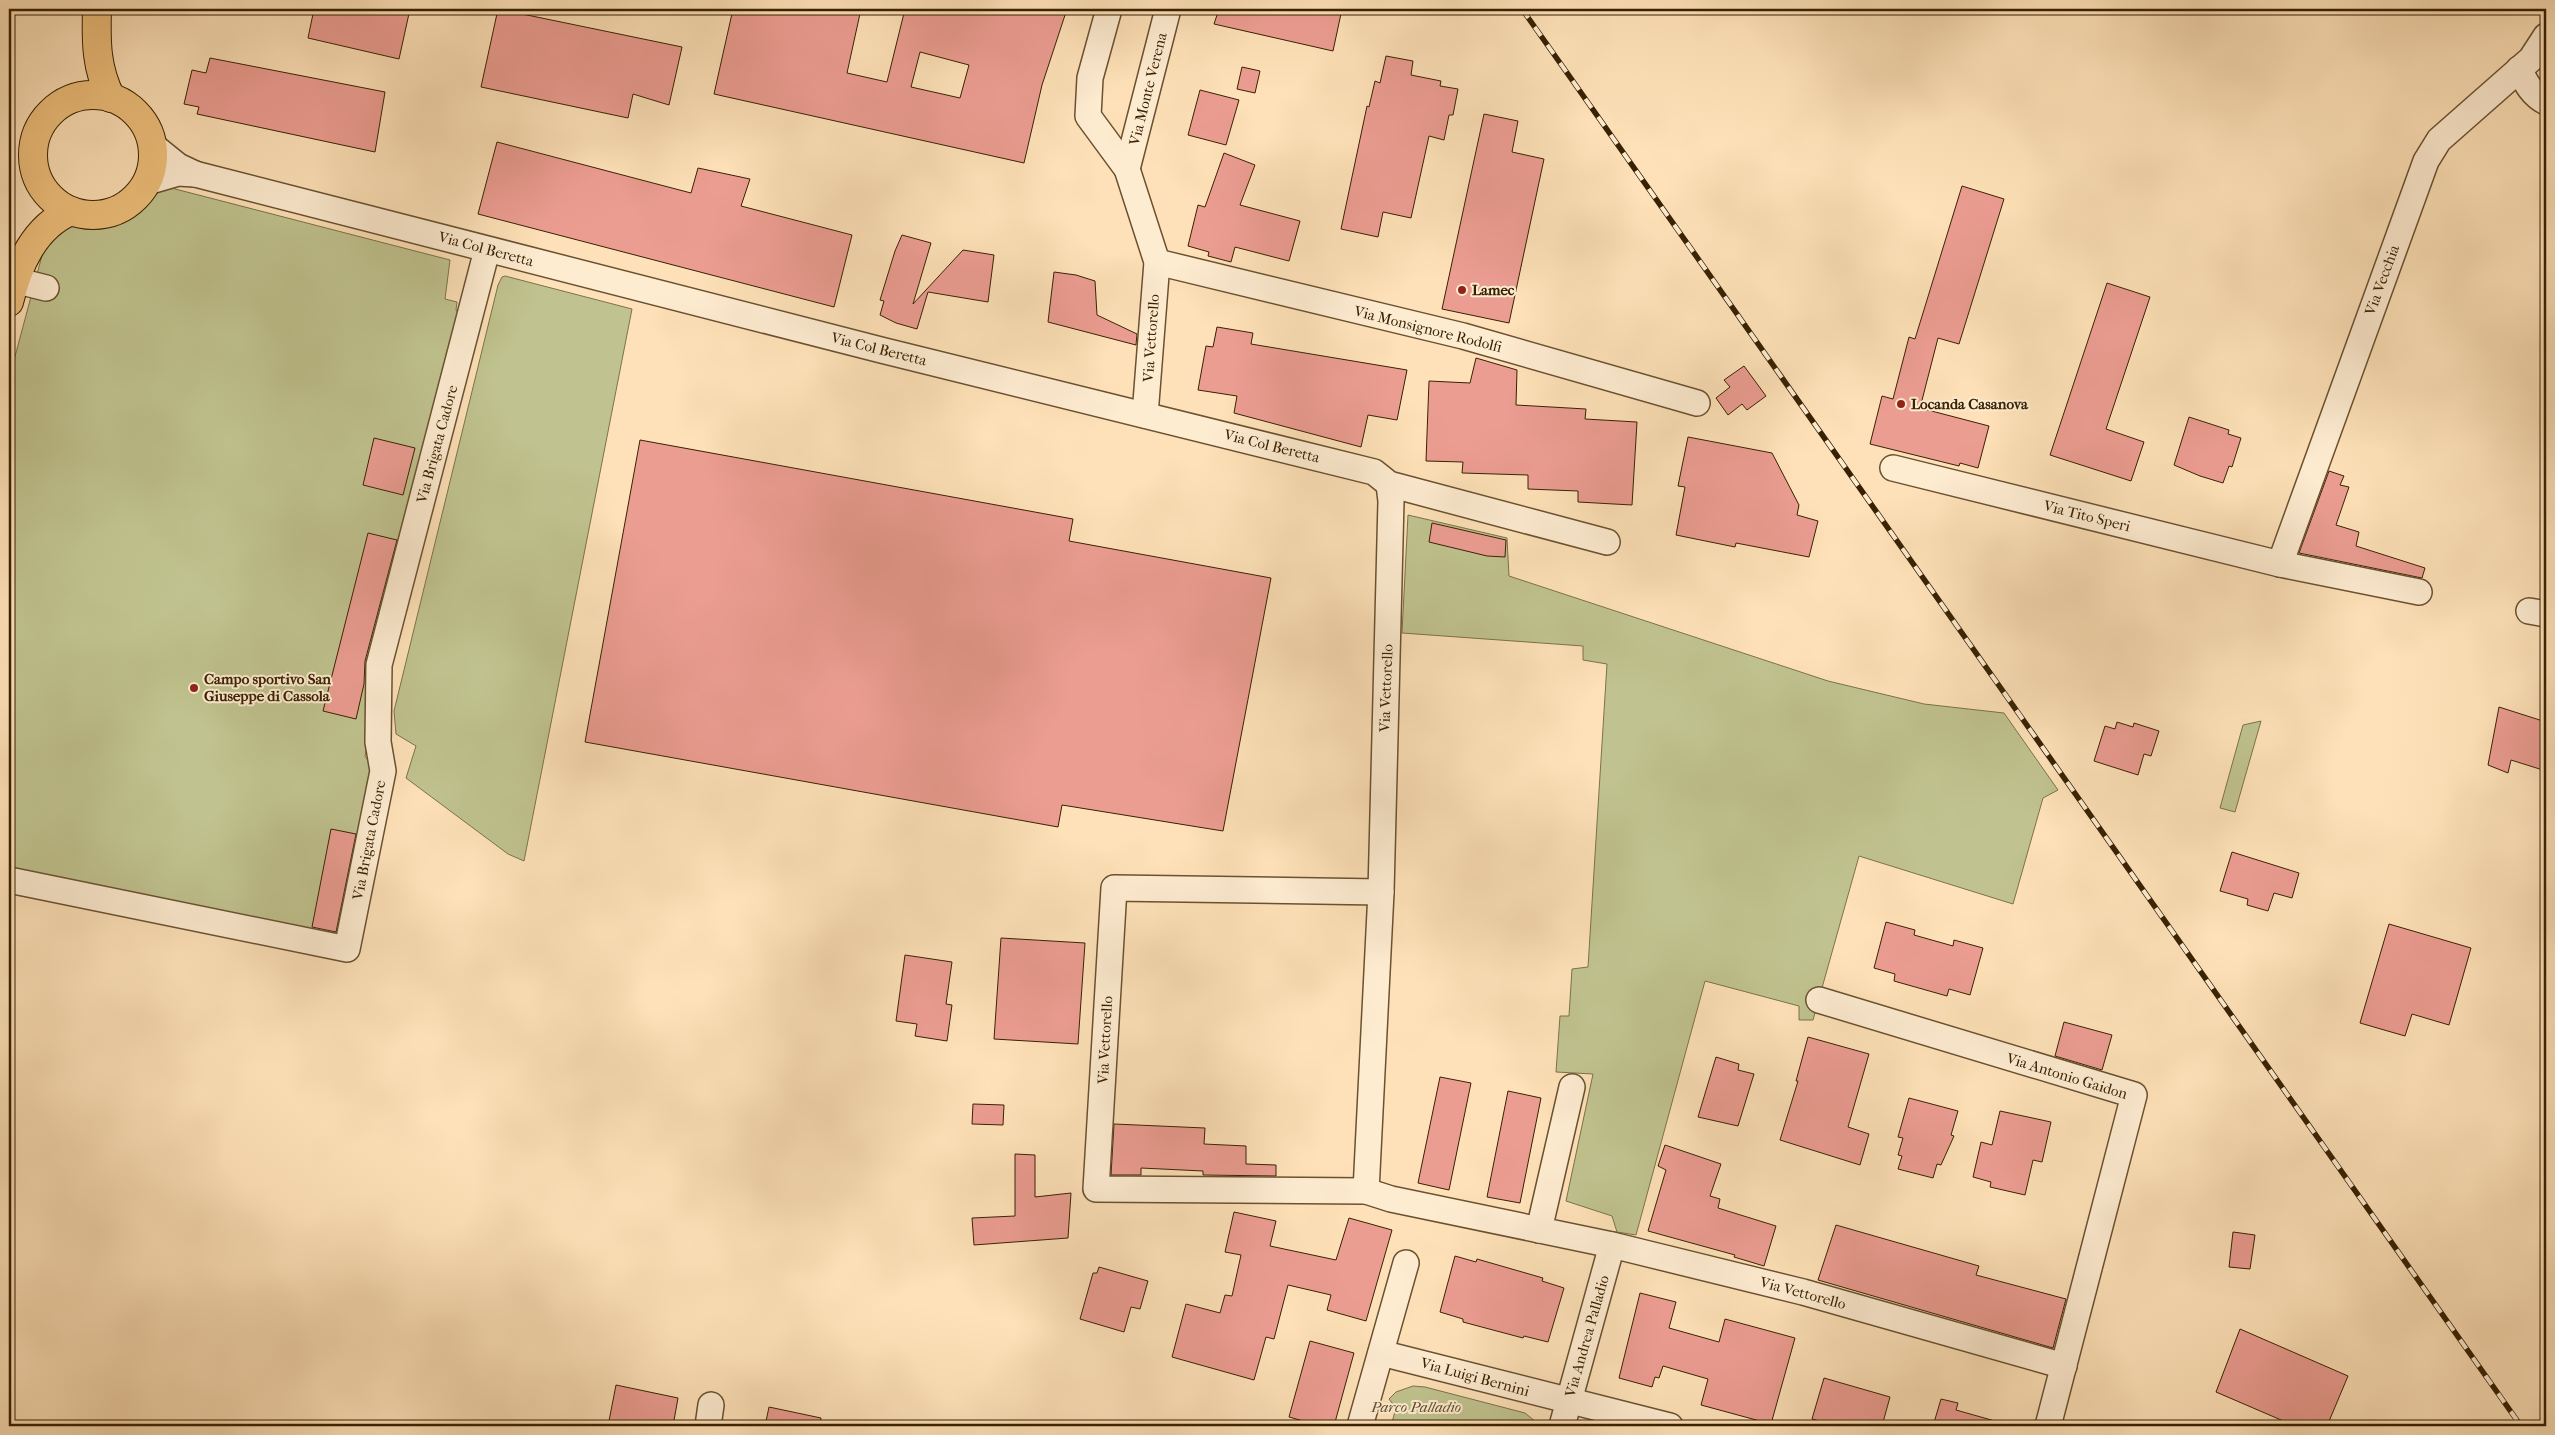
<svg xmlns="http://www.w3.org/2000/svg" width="2555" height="1435" font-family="'IM FELL French Canon',serif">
<rect width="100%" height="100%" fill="#fee1b8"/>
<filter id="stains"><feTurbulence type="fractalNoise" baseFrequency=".004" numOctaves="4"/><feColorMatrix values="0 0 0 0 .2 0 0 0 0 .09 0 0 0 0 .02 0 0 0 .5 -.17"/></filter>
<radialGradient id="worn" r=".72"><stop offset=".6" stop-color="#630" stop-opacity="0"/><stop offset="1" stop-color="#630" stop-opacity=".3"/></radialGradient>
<g fill="#c0c38f" stroke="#7c7248">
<path d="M 152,183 L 450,260 L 445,299 L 457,302 L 456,310 L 461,316 L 412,524 L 365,756 L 371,765 L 361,835 L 338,950 L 9,883 L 9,379 L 48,233 L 67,222 L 88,222 L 94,205 C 130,214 134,220 152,183 Z"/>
<path d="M 505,276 L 632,309 L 524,861 L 508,854 L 406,778 L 416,746 L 396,734 L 394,711 L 498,285 L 502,277 Z"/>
<path d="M 1408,515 L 1507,538 L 1509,576 L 1828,681 L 1924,704 L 2004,713 L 2058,790 L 2043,798 L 2013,904 L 1859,856 L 1813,1020 L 1799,1020 L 1799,1006 L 1705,981 L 1636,1235 L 1617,1232 L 1612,1216 L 1566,1201 L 1593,1074 L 1556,1072 L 1560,1016 L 1569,1016 L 1572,969 L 1588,967 L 1607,664 L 1583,660 L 1583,646 L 1402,633 Z"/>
<path d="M 2261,721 L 2235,812 L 2220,808 L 2243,725 Z"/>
<path d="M 1413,1386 L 1425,1387 L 1525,1413 L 1541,1426 L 1391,1426 L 1396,1408 L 1389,1399 L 1396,1392 Z"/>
</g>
<g fill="#ec9d92" stroke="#382102" fill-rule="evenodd">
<path d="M 314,9 L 410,9 L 399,59 L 308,38 Z"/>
<path d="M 498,9 L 682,47 L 669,105 L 633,94 L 628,118 L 481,87 Z"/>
<path d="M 733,9 L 861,9 L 847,73 L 887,82 L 905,9 L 1067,9 L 1042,85 L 1024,163 L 714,94 ZM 920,52 L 969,65 L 960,98 L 911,87 Z"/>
<path d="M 1219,9 L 1342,9 L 1333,51 L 1214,24 Z"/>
<path d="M 1386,56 L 1413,61 L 1411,75 L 1441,81 L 1440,86 L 1458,89 L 1453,115 L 1449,115 L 1444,140 L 1429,136 L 1411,218 L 1383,212 L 1378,237 L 1341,229 L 1367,106 L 1369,107 L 1375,81 L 1380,83 Z"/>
<path d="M 210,58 L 385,92 L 375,152 L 197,114 L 199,107 L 184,104 L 192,70 L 206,73 Z"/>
<path d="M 1242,67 L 1260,71 L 1255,93 L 1237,89 Z"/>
<path d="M 1200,90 L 1239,100 L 1226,145 L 1188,135 Z"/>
<path d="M 1484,114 L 1518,121 L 1512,152 L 1544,159 L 1509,323 L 1442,309 Z"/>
<path d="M 497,142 L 691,193 L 698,168 L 750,179 L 741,206 L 852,235 L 834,307 L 478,214 Z"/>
<path d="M 1224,153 L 1255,165 L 1240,205 L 1300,221 L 1289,261 L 1235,247 L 1231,262 L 1208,256 L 1209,252 L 1188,246 L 1198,205 L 1205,207 Z"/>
<path d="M 1962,186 L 2004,199 L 1959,344 L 1938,338 L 1920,408 L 1989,426 L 1978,468 L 1960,463 L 1959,466 L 1870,444 L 1882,396 L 1893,399 L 1909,337 L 1915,339 Z"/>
<path d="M 902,235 L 931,243 L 913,304 L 963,250 L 994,255 L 988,302 L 928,292 L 917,329 L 896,323 L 880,315 L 884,301 L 880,300 L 895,251 Z"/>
<path d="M 1054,272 L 1076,275 L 1095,281 L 1097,315 L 1137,334 L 1136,345 L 1048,322 Z"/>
<path d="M 2107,283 L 2150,297 L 2106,429 L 2144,442 L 2131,481 L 2050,455 Z"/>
<path d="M 1217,327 L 1253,333 L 1251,344 L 1407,370 L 1397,420 L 1368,415 L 1361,447 L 1234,413 L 1237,396 L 1198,390 L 1206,346 L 1213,347 Z"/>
<path d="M 1476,358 L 1517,370 L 1516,405 L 1586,409 L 1585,419 L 1637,422 L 1632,505 L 1578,502 L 1578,491 L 1528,489 L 1528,475 L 1462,473 L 1463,462 L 1426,461 L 1429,381 L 1470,383 Z"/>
<path d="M 1744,366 L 1766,396 L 1747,410 L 1742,404 L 1728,415 L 1716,398 L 1730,387 L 1724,380 Z"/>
<path d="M 2189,417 L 2229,430 L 2228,434 L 2241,438 L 2232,467 L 2229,466 L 2223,483 L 2200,476 L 2174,465 Z"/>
<path d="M 1688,437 L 1772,453 L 1799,505 L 1797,515 L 1818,521 L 1809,557 L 1736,543 L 1735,547 L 1676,535 L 1685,487 L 1678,486 Z"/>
<path d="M 374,438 L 415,448 L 403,495 L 363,485 Z"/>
<path d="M 640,440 L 1073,519 L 1069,541 L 1271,578 L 1223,831 L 1062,805 L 1058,827 L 585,742 Z"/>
<path d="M 2329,471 L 2344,476 L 2340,485 L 2349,487 L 2336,525 L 2359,532 L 2356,546 L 2425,568 L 2422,578 L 2299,553 Z"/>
<path d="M 1432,523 L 1506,540 L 1505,557 L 1487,556 L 1429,542 Z"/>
<path d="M 368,533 L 397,540 L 365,661 L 364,684 L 356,719 L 323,711 Z"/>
<path d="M 2499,707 L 2546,722 L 2546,771 L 2511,760 L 2508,773 L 2488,765 Z"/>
<path d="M 2117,722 L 2133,727 L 2134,723 L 2159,731 L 2151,756 L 2144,754 L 2138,775 L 2094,761 L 2105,726 L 2115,729 Z"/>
<path d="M 331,829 L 356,834 L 336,932 L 312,927 Z"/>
<path d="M 2232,852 L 2299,873 L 2292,898 L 2274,893 L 2268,911 L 2247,905 L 2248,899 L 2220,891 Z"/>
<path d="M 1886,922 L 1915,930 L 1914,935 L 1953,946 L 1954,940 L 1983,948 L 1970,995 L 1949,989 L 1947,996 L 1894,981 L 1895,974 L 1874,968 Z"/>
<path d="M 2389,924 L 2471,948 L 2449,1025 L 2412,1014 L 2405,1036 L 2360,1023 Z"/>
<path d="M 1001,938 L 1085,943 L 1078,1044 L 994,1039 Z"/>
<path d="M 905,955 L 952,962 L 946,1004 L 952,1005 L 947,1041 L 915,1036 L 917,1024 L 896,1021 Z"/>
<path d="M 2064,1022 L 2112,1035 L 2102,1070 L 2055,1056 Z"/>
<path d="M 1808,1037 L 1869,1054 L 1848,1127 L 1869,1134 L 1860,1165 L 1780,1140 L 1798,1081 L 1796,1081 Z"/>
<path d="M 1716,1057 L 1739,1064 L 1738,1070 L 1754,1074 L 1738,1126 L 1698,1117 Z"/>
<path d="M 1440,1077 L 1471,1083 L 1449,1190 L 1418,1183 Z"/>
<path d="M 1508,1091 L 1541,1098 L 1520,1203 L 1487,1197 Z"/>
<path d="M 1909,1098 L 1958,1111 L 1951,1135 L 1954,1136 L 1941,1165 L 1937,1164 L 1933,1178 L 1898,1169 L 1902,1156 L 1898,1155 L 1903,1138 L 1898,1137 Z"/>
<path d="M 973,1104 L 1004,1105 L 1003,1125 L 972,1124 Z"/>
<path d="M 2000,1111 L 2051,1122 L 2042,1162 L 2033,1160 L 2025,1195 L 1990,1187 L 1991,1182 L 1973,1177 L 1981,1142 L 1992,1145 Z"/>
<path d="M 1114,1124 L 1205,1128 L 1204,1144 L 1246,1146 L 1246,1164 L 1276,1165 L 1276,1176 L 1203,1175 L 1203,1171 L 1141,1168 L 1141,1175 L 1111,1175 Z"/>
<path d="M 1665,1145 L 1721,1164 L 1710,1196 L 1720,1199 L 1718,1208 L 1776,1226 L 1764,1266 L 1734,1257 L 1735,1255 L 1648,1231 L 1666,1170 L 1658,1166 Z"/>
<path d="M 1015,1154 L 1035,1155 L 1035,1197 L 1071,1193 L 1068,1238 L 974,1245 L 972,1218 L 1015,1216 Z"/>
<path d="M 1234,1212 L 1276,1221 L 1270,1246 L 1336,1260 L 1349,1218 L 1392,1230 L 1366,1321 L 1327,1310 L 1331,1295 L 1288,1285 L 1274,1339 L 1266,1337 L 1254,1380 L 1172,1357 L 1186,1304 L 1220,1313 L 1225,1295 L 1232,1296 L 1241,1255 L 1225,1252 Z"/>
<path d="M 1836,1225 L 1979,1266 L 1976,1275 L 2066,1299 L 2053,1348 L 1818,1280 Z"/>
<path d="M 2233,1232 L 2255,1235 L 2250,1269 L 2229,1267 Z"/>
<path d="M 1455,1256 L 1476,1262 L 1477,1259 L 1543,1278 L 1542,1281 L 1564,1288 L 1548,1342 L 1524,1336 L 1523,1338 L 1463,1322 L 1463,1319 L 1440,1312 Z"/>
<path d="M 1099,1267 L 1148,1281 L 1140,1309 L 1131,1307 L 1124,1332 L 1080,1319 L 1093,1273 L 1097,1273 Z"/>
<path d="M 1640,1293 L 1676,1302 L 1669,1328 L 1719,1342 L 1725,1319 L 1795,1338 L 1771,1424 L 1701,1405 L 1708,1379 L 1663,1366 L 1659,1378 L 1655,1377 L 1652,1387 L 1619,1378 Z"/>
<path d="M 2240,1329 L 2348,1376 L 2327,1426 L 2295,1426 L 2216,1392 Z"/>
<path d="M 1310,1341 L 1354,1353 L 1334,1426 L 1321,1426 L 1289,1417 Z"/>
<path d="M 1824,1378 L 1890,1397 L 1882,1426 L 1839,1426 L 1812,1419 Z"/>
<path d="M 616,1385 L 678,1398 L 673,1426 L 608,1426 Z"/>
<path d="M 1941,1399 L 1958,1403 L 1956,1410 L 1995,1421 L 1995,1426 L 1933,1426 Z"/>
<path d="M 769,1407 L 821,1418 L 820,1426 L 765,1426 Z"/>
</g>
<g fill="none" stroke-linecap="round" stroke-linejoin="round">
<defs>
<g id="minor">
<path d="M 1109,9 L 1090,78 L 1088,116 L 1127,169 L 1157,262 L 1145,415"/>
<path d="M 2519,69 C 2526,83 2532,95 2546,102"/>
<path d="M 152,145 L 178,166 L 195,174"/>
<path d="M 1127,169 L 1168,9"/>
<path d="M 147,182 L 178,173 L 195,174 L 881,350 L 1374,472 L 1389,484 L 1607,542"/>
<path d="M 1157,262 L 1463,336 L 1697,403"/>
<path d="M 14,280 L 46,288"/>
<path d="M 1893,468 L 2280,564 L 2419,592"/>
<path d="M 2280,564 L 2426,161 L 2439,140 L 2531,59 L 2546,36"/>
<path d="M 2529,611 L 2546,614"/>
<path d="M 9,880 L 347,949 L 383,771 L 378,742 L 379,665 L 487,250"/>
<path d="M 1381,892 L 1114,888 L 1096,1189 L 1366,1191 L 1391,1199 L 1612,1245 L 1803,1292 L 2064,1366"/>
<path d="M 1819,1000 L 2134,1095 L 2048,1426"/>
<path d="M 1366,1191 L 1381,892 L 1391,501 L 1389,484"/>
<path d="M 1539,1230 L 1572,1087"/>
<path d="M 1381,1353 L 1670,1426"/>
<path d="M 708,1426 L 711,1405"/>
<path d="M 1360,1426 L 1406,1263"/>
<path d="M 1562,1426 L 1612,1245"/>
</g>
<g id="major">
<path d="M 97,9 C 96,42 96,68 111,98"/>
<circle cx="93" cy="155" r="60"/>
<path d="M 9,302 C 18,265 34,227 71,211"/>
</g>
</defs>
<use href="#minor" stroke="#6a5130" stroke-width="28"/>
<use href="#major" stroke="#382102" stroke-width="30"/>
<use href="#minor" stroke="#feecd1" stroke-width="25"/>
<use href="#major" stroke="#efc07c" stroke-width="28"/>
<defs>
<path id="rail" d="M 1522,9 L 2521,1426"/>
</defs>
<use href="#rail" stroke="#382102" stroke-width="5.5"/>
<use href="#rail" stroke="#feecd1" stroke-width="4" stroke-dasharray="11" stroke-linecap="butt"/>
</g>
<g fill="#8f2418" stroke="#feecd1" stroke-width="2">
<circle cx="1462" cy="290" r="5"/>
<circle cx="1901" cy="404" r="5"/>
<circle cx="194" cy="688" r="5"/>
</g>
<g text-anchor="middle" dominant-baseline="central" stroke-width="4" stroke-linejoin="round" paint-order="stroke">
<g font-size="15" fill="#382102" stroke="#feecd1">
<text transform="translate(1148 89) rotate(-76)">Via Monte Verena</text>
<text transform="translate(486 249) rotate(15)">Via Col Beretta</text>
<text transform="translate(2382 280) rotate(-70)">Via Vecchia</text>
<text transform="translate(1428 329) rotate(14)">Via Monsignore Rodolfi</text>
<text transform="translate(1151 338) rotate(-86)">Via Vettorello</text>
<text transform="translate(879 349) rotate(14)">Via Col Beretta</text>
<text transform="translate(437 444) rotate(-75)">Via Brigata Cadore</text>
<text transform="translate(1272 446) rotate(14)">Via Col Beretta</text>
<text transform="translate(2087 516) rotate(14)">Via Tito Speri</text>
<text transform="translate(1386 688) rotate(-88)">Via Vettorello</text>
<text transform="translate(369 840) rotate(-79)">Via Brigata Cadore</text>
<text transform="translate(1105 1040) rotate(-87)">Via Vettorello</text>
<text transform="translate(2067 1076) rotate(17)">Via Antonio Gaidon</text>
<text transform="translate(1803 1293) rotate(15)">Via Vettorello</text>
<text transform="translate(1587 1336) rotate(-74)">Via Andrea Palladio</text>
<text transform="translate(1475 1377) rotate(15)">Via Luigi Bernini</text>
</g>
<g font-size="15" font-weight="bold" fill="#382102" stroke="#feecd1" text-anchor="start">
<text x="1472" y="290">Lamec</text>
<text x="1911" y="404">Locanda Casanova</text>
<text x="204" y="679">Campo sportivo San<tspan x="204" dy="17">Giuseppe di Cassola</tspan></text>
</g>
<g font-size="15" font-style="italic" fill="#61522c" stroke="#feecd1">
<text x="1416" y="1407">Parco Palladio</text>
</g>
</g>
<rect width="2555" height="1435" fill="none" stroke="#fee1b8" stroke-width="30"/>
<rect x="10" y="10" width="2535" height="1415" fill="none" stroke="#382102" stroke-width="2.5"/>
<rect x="15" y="15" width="2525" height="1405" fill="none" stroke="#382102"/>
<rect width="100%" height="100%" filter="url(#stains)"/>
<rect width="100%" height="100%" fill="url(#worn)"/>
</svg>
